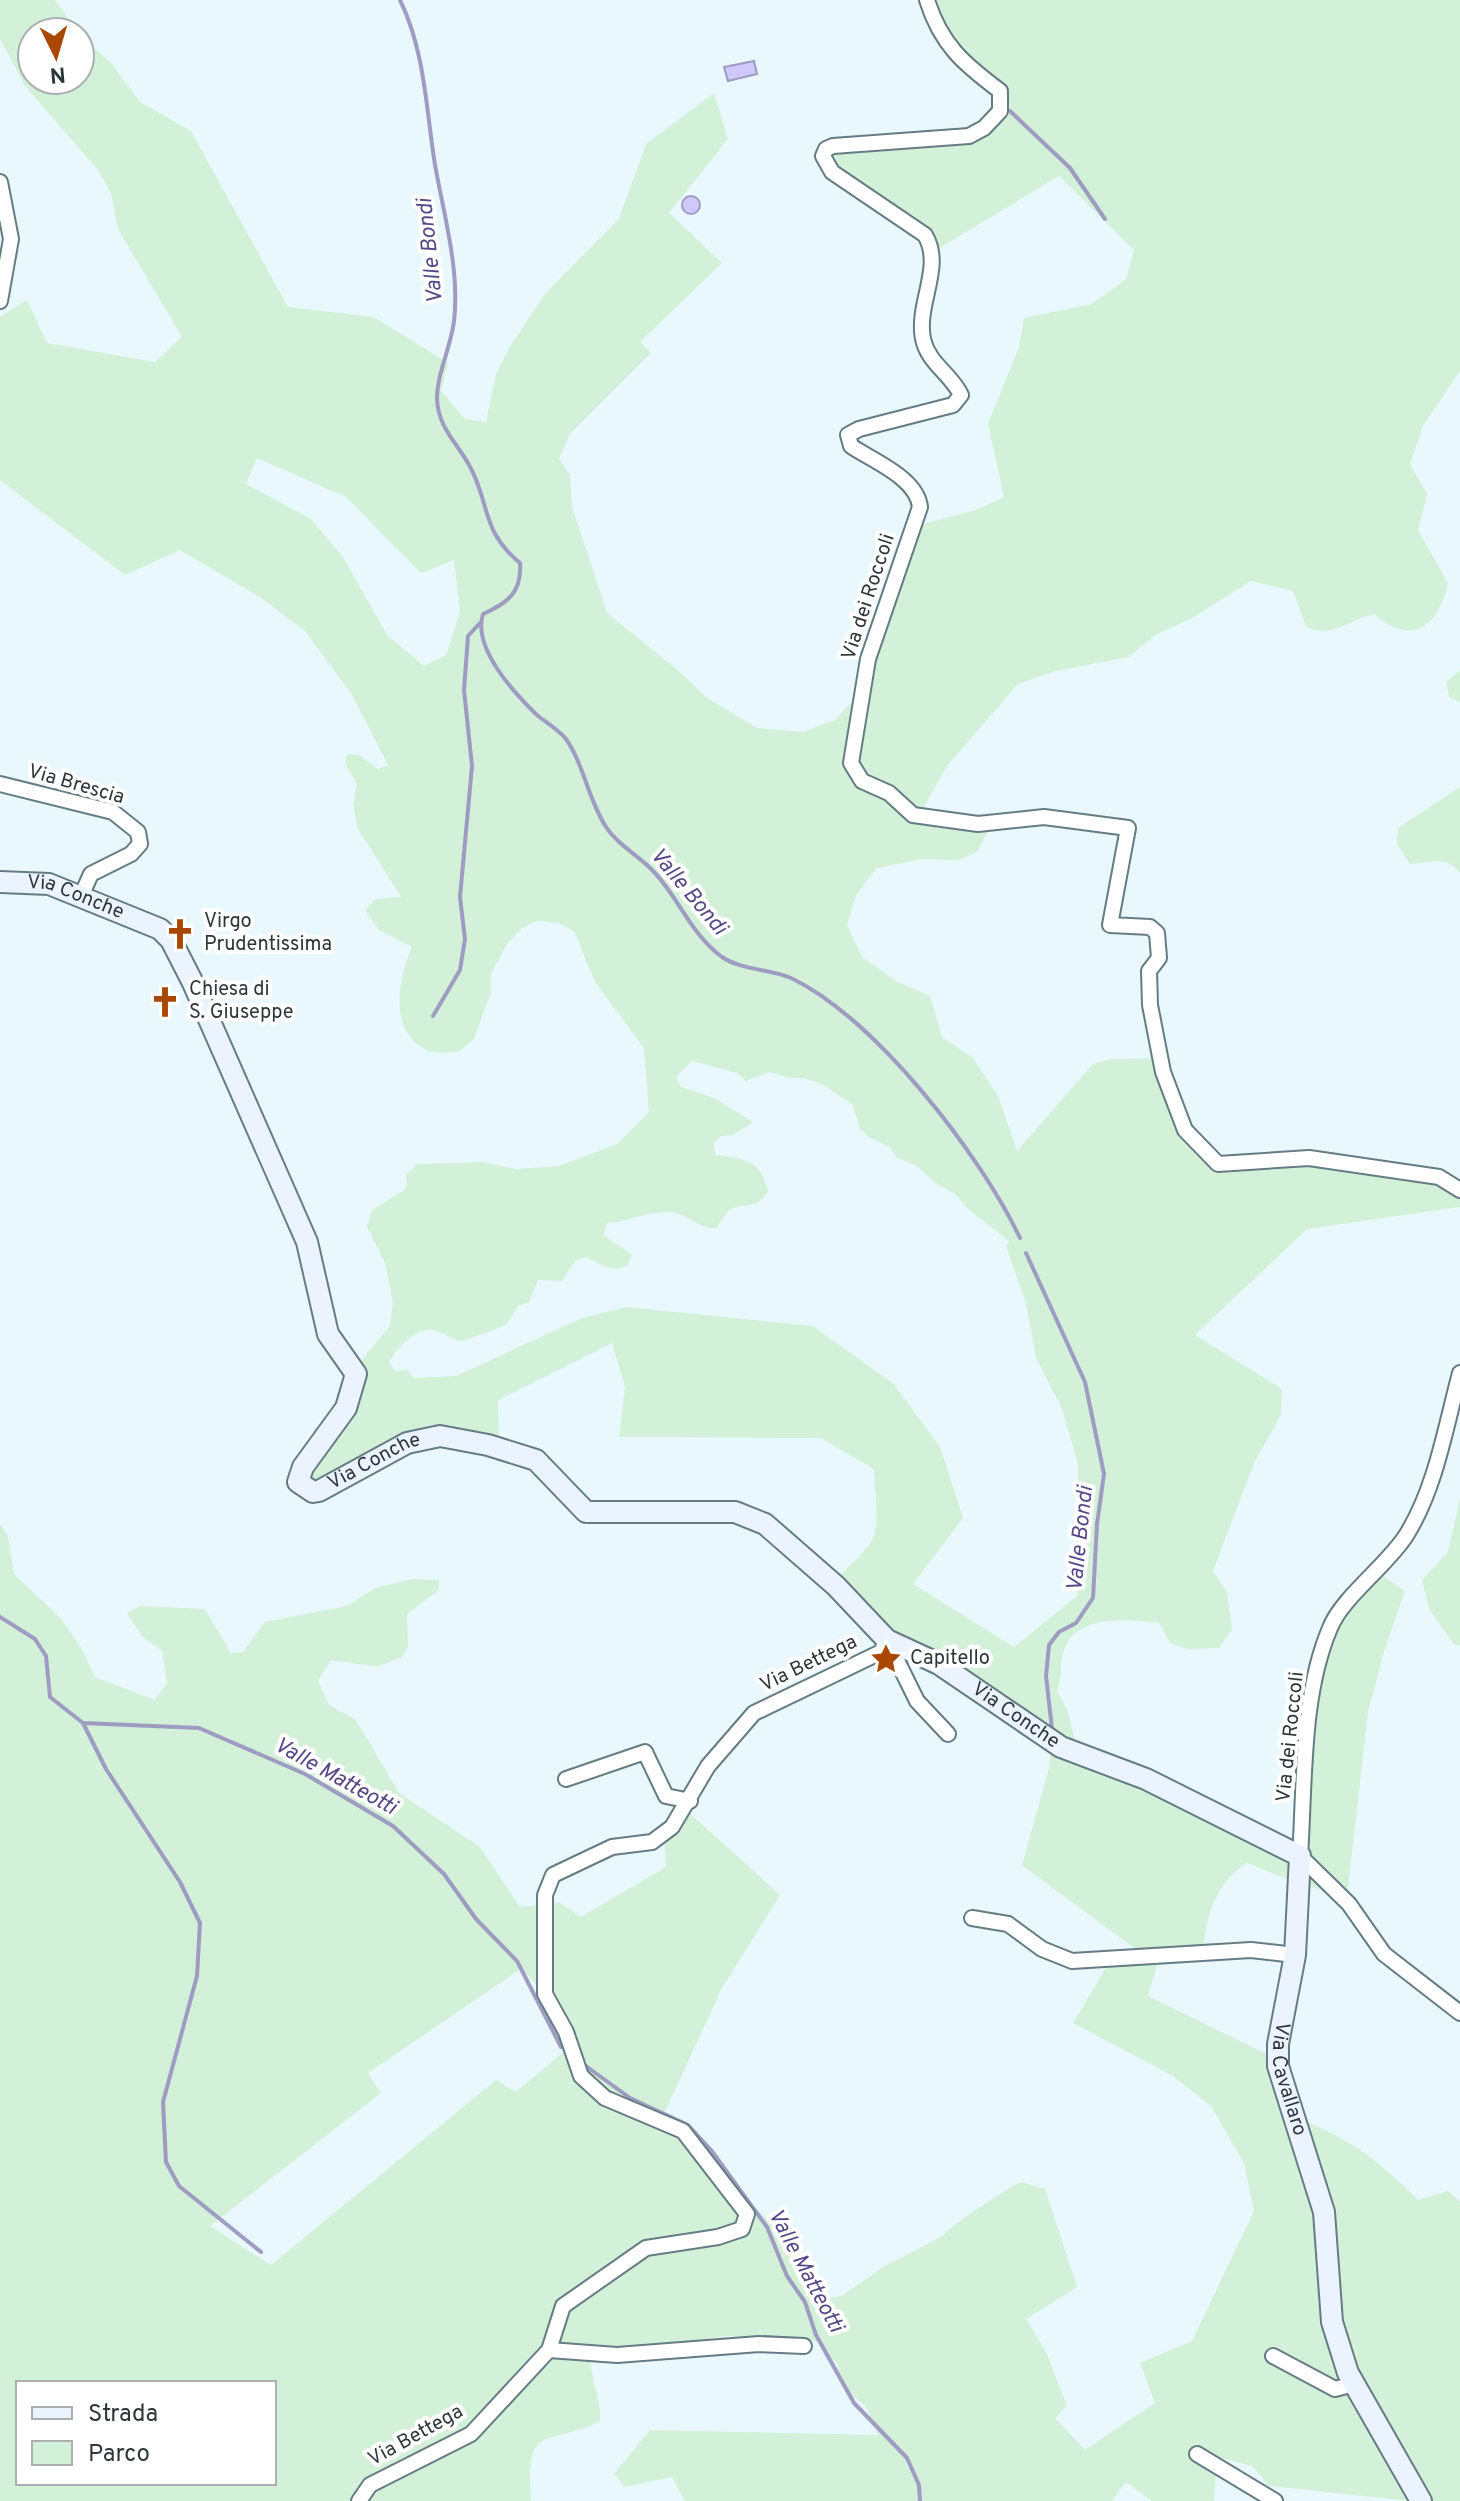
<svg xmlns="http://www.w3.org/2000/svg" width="1460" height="2501" font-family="Overpass,sans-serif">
<rect width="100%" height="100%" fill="#e9f8fd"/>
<g fill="#d3f0d9" fill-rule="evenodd">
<path d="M 0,0 L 55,0 L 78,32 L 32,32 L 32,80 L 80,80 L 80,36 L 112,64 L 140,102 L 191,131 L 288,307 L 374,317 L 448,363 L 441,391 L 465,419 L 486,422 L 496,374 L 510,347 L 545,294 L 619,219 L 646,144 L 714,93 L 728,139 L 669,213 L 722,263 L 640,342 L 651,353 L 570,434 L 559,459 L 570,475 L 572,507 L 607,613 L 679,671 L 707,698 L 757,728 L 803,732 L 835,720 L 860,693 L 912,527 L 976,510 L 1004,497 L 988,424 L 1019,347 L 1024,318 L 1092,304 L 1126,279 L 1134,250 L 1059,176 L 931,253 L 900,214 L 815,154 L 954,137 L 999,114 L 1005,99 L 937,27 L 942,16 L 937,0 L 1460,0 L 1460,371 L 1424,424 L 1410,464 L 1427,494 L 1418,530 L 1448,583 C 1438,627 1412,647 1374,614 C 1348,620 1333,639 1306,627 L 1293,591 L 1251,581 L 1192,618 L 1155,635 L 1129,657 L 1056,671 L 1018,684 L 947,766 L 924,807 L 991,825 L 977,852 L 958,860 L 922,859 L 877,868 L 856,895 L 847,925 L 862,957 L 896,981 L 930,996 L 942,1037 L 973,1058 L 998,1096 L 1017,1151 L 1093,1064 L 1110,1059 L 1163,1058 L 1162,1082 L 1229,1173 L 1314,1157 L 1447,1188 L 1460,1197 L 1460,1207 L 1307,1229 L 1195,1335 L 1282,1389 L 1281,1415 L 1254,1463 L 1213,1571 L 1227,1592 L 1232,1629 L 1219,1648 L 1188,1649 L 1170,1643 L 1159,1623 C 1130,1619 1075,1614 1064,1650 C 1059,1663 1063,1676 1057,1692 L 1067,1709 L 1078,1752 L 1295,1858 L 1313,1676 L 1330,1615 L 1371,1567 L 1405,1591 L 1385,1648 L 1368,1712 L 1347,1896 L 1299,1884 L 1247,1863 C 1216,1883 1209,1910 1203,1945 L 1159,1958 L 1148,1996 L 1273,2057 L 1297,2119 C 1347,2135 1381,2163 1418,2200 L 1448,2191 L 1460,2202 L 1460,2501 L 1411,2501 L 1269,2486 L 1252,2466 L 1217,2457 L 1214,2501 L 1152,2501 L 1126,2482 L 1112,2501 L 685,2501 L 672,2477 L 625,2487 L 614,2474 L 650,2430 L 878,2435 L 866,2406 L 842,2387 L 837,2363 L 822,2351 L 818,2341 L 726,2336 L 591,2357 C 590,2383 602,2399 600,2421 C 543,2449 526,2420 531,2501 L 0,2501 L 0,1524 L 8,1536 L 14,1574 L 62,1620 L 80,1646 L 95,1677 L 155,1700 L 167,1683 L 162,1651 L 142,1636 L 127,1613 L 140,1606 L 205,1609 L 231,1653 L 243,1652 L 265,1622 L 347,1606 L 375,1588 L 412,1579 L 439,1580 L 439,1590 L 407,1614 L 408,1647 L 402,1657 L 377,1667 L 331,1660 L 318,1681 L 329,1705 L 356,1720 L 399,1793 L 480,1847 L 520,1907 L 559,1902 L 581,1917 L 666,1867 L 664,1836 L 687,1811 L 780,1895 L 721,1990 L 663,2116 L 788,2241 L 814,2307 L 827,2298 L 842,2296 L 883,2267 L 943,2236 C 948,2227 1009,2187 1021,2182 L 1045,2189 L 1077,2287 L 1026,2319 L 1046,2352 L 1067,2406 L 1055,2418 L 1085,2450 L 1155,2403 L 1140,2363 L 1192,2341 L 1254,2211 L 1244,2163 L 1211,2106 L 1173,2076 L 1073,2023 L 1107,1966 L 1128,1960 L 1134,1948 L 1022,1865 L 1049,1768 L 1051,1742 L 888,1645 L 830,1583 C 885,1536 878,1539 874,1469 L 821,1438 L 619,1437 L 625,1387 L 612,1343 L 498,1400 L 499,1449 C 471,1445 405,1431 381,1445 C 349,1463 343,1489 302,1491 L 347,1392 L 352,1372 L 390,1326 L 393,1302 L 385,1263 L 367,1227 L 372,1210 L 403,1191 L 407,1185 L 406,1175 L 417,1164 L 482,1162 L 516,1169 L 559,1166 L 617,1144 L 649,1112 L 644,1048 L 595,982 L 574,931 L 558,923 L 537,921 L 522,928 L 507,944 L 491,974 L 491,992 L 474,1039 L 458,1052 C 449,1052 434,1054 426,1050 C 388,1030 398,981 412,947 L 379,930 L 365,910 L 376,899 L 401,897 L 358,829 L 353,806 L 357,784 L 345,764 L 347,754 L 359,755 L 378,769 L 388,765 L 351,693 L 305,631 L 260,597 L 180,550 L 125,575 L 0,480 L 0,317 L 27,300 L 47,343 L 155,362 L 182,337 L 118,229 L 111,193 L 98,170 L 25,86 L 0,39 ZM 257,458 L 346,497 L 421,573 L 454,560 L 460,612 L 446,655 L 424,666 L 387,635 L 343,557 L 311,519 L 246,484 ZM 692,1061 L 737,1073 L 746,1081 L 769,1072 L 791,1078 L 803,1078 L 824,1085 L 853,1105 L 860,1129 L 869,1137 L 889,1147 L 896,1157 L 917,1166 L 934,1182 L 955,1194 L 968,1209 L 1009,1241 L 1006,1246 L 1026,1303 L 1036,1358 L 1062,1409 L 1078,1463 L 1077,1596 L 1014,1647 L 913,1584 L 963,1518 L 940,1447 L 893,1383 L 812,1326 L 626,1307 L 582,1318 L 456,1376 L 413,1378 L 408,1370 L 396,1371 L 389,1363 C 395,1350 417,1326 433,1330 C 443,1332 451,1340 463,1341 L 506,1325 L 518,1306 L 529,1302 L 538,1280 L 562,1281 L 575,1261 L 586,1257 C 602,1264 608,1273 627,1266 L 632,1255 L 603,1235 L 607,1223 C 631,1222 652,1208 676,1213 C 692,1217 698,1229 716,1228 L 730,1209 C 747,1203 758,1209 768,1191 C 760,1158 744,1159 716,1155 L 713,1144 L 720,1136 L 733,1135 L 753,1122 L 714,1098 L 681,1087 L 676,1077 ZM 522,1968 L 551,2003 L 572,2045 L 516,2092 L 496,2080 L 271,2265 L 210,2226 L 381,2093 L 368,2073 ZM 18,2383 L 274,2383 L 274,2483 L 18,2483 Z"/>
<path d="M 1460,670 L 1460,702 L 1449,697 L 1446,682 Z"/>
<path d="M 1460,787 L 1460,873 C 1447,855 1429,863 1410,864 L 1397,844 L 1398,828 Z"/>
<path d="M 1460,1499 L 1460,1646 L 1454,1644 L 1429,1609 L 1422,1580 L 1448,1552 Z"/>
</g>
<g fill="#cfc8fb" stroke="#9e9cc1" stroke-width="2">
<path d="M 754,61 L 757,74 L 728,81 L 724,67 Z"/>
<circle cx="691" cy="205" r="9"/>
</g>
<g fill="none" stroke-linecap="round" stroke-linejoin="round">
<g stroke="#9e9cc1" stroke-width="4">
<path d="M 400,0 C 425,51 426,109 435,165 C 444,215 460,271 454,321 C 451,347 437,373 437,399 C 438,426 455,441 468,463 C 491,502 479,529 520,563 C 522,592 508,603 483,614 C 472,648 515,694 538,716 C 547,723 559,730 566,739 C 584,765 588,799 606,827 C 617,844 636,854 650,868 C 677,893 689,933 722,957 C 741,970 770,969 791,978 C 876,1019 980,1154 1020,1238"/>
<path d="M 1010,111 L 1070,168 L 1105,219"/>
<path d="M 433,1016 L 460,970 L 465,939 L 460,897 L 472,766 L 464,690 L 468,636 L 480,623"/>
<path d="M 1026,1253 L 1085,1382 L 1104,1474 L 1097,1524 L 1093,1598 L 1076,1623 L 1059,1632 L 1049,1645 L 1046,1676 L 1052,1729"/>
<path d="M 0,1617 L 35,1639 L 46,1656 L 50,1697 L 83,1723 L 106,1769 L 180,1882 L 200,1923 L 197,1976 L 163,2102 L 166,2162 L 179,2186 L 261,2252"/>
<path d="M 83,1723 L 199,1728 L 305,1774 L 393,1826 L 444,1874 L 476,1919 L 517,1961 L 561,2047"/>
<path d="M 583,2064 L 630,2098 L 688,2125 L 711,2150 L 767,2227 L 787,2276 L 805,2302 L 816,2335 L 854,2403 L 907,2458 L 919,2485 L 920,2501"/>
</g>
<defs>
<g id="street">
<path d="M 927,0 C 941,45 964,64 1000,91 L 1000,111 L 984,128 L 969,136 L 833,146 L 826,149 L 823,156 L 832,172 L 925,235 C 944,267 916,303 923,339 C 928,363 951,374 961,395 L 953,405 L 859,429 L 848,435 L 851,446 C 873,461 917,478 920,507 L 868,659 L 851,763 L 862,781 L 889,793 L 913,815 L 978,824 L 1044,817 L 1128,828 L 1110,925 L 1150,927 L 1157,933 L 1159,958 L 1149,971 L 1150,1005 L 1163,1072 L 1185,1130 L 1218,1164 L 1309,1158 L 1439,1177 L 1460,1190"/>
<path d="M 0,182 L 11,239 L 0,301"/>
<path d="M 0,784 L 113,812 L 138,832 L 140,844 L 131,854 L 91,874 L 82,894"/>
<path d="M 1460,1373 C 1446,1425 1436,1487 1407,1534 C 1389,1564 1342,1597 1330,1628 C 1301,1696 1305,1783 1300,1856 L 1349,1904 L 1384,1954 L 1460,2013"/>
<path d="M 887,1640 L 917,1701 L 948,1734"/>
<path d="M 566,1779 L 645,1752 L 666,1796 L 690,1801"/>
<path d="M 972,1918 L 1008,1924 L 1042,1949 L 1072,1961 L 1251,1950 L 1295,1955"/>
<path d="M 549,2350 L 617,2355 L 759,2344 L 804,2346"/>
<path d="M 1273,2356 L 1335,2389 L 1354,2384"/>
<path d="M 1197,2454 L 1275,2501"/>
<path d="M 359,2501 L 370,2485 L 471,2434 L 549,2350 L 563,2306 L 646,2248 L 718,2237 L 742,2229 L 747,2214 L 683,2131 L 605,2098 L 581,2076 L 566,2032 L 545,1994 L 545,1895 L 553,1875 L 612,1847 L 652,1842 L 672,1827 L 708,1766 L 754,1713 L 881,1652 L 887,1640"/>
</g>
<g id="secondary">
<path id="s1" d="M 0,882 L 49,884 L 160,929 L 171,940 L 193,983 L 307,1242 L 328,1334 L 356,1374 L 346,1408 L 303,1467 L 298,1482 L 313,1492 L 319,1491 L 407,1443 L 440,1436 L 488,1445 L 536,1460 L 586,1512 L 735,1512 L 765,1524 L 836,1586 L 887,1640 L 939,1664 L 1061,1747 L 1146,1779 L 1300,1856 L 1295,1955 L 1278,2044 L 1278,2066 L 1324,2212 L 1332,2322 L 1348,2373 L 1421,2501"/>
</g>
</defs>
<use href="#street" stroke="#667c84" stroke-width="18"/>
<use href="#secondary" stroke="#667c84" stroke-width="24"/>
<use href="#street" stroke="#fff" stroke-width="14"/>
<use href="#secondary" stroke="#eaf3fe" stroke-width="20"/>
</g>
<defs>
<symbol id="church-bare" viewBox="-9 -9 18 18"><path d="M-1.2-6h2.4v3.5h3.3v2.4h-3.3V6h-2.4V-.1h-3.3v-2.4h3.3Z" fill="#a94803" stroke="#fff" stroke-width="2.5" paint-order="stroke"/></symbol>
<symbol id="sight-bare" viewBox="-9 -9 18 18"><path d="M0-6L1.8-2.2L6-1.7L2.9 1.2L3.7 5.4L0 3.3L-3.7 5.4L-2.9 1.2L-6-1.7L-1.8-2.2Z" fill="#a94803" stroke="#fff" stroke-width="2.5" paint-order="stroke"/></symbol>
</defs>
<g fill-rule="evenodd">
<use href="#church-bare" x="158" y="912" width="44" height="44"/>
<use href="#church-bare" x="143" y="980" width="44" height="44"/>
<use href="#sight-bare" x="864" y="1637" width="44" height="44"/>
</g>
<g text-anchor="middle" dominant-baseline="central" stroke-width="8" stroke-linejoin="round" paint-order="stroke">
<g font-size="20" fill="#2d3639" stroke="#fff">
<text transform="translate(869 597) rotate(-72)">Via dei Roccoli</text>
<text transform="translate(76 785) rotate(16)">Via Brescia</text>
<text stroke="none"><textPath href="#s1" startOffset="78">Via Conche</textPath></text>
<text stroke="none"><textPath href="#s1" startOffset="870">Via Conche</textPath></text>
<text transform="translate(809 1664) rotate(-26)">Via Bettega</text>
<text stroke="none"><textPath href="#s1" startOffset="1612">Via Conche</textPath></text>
<text transform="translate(1291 1737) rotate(-84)">Via dei Roccoli</text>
<text stroke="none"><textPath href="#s1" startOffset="2156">Via Cavallaro</textPath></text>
<text transform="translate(416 2436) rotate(-29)">Via Bettega</text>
</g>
<g font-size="20" fill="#2d3639" stroke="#fff" text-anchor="start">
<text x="204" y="922">Virgo<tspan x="204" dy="23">Prudentissima</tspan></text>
<text x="189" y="990">Chiesa di<tspan x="189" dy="23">S. Giuseppe</tspan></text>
<text x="910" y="1659">Capitello</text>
</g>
<g font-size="22" font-style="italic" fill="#554887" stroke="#fff">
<text transform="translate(431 251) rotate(-96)">Valle Bondi</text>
<text transform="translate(688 892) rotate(50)">Valle Bondi</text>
<text transform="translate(1081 1539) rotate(-84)">Valle Bondi</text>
<text transform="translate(335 1777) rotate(29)">Valle Matteotti</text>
<text transform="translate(805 2271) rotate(62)">Valle Matteotti</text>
</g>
</g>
<rect x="16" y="2381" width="260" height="104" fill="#ffffff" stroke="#abafb0" stroke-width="2"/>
<rect x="32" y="2407" width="40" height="12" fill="#eaf3fe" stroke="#abafb0" stroke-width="2"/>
<text x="88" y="2421" font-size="24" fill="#2d3639">Strada</text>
<rect x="32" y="2441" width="40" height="24" fill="#d3f0d9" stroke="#abafb0" stroke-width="2"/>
<text x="88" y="2461" font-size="24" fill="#2d3639">Parco</text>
<g transform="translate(56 56) rotate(175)"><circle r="38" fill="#ffffff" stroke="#abafb0" stroke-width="2"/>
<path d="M0-6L14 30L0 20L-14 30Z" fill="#a94803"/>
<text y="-12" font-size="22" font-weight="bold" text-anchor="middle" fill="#2d3639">N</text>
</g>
</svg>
